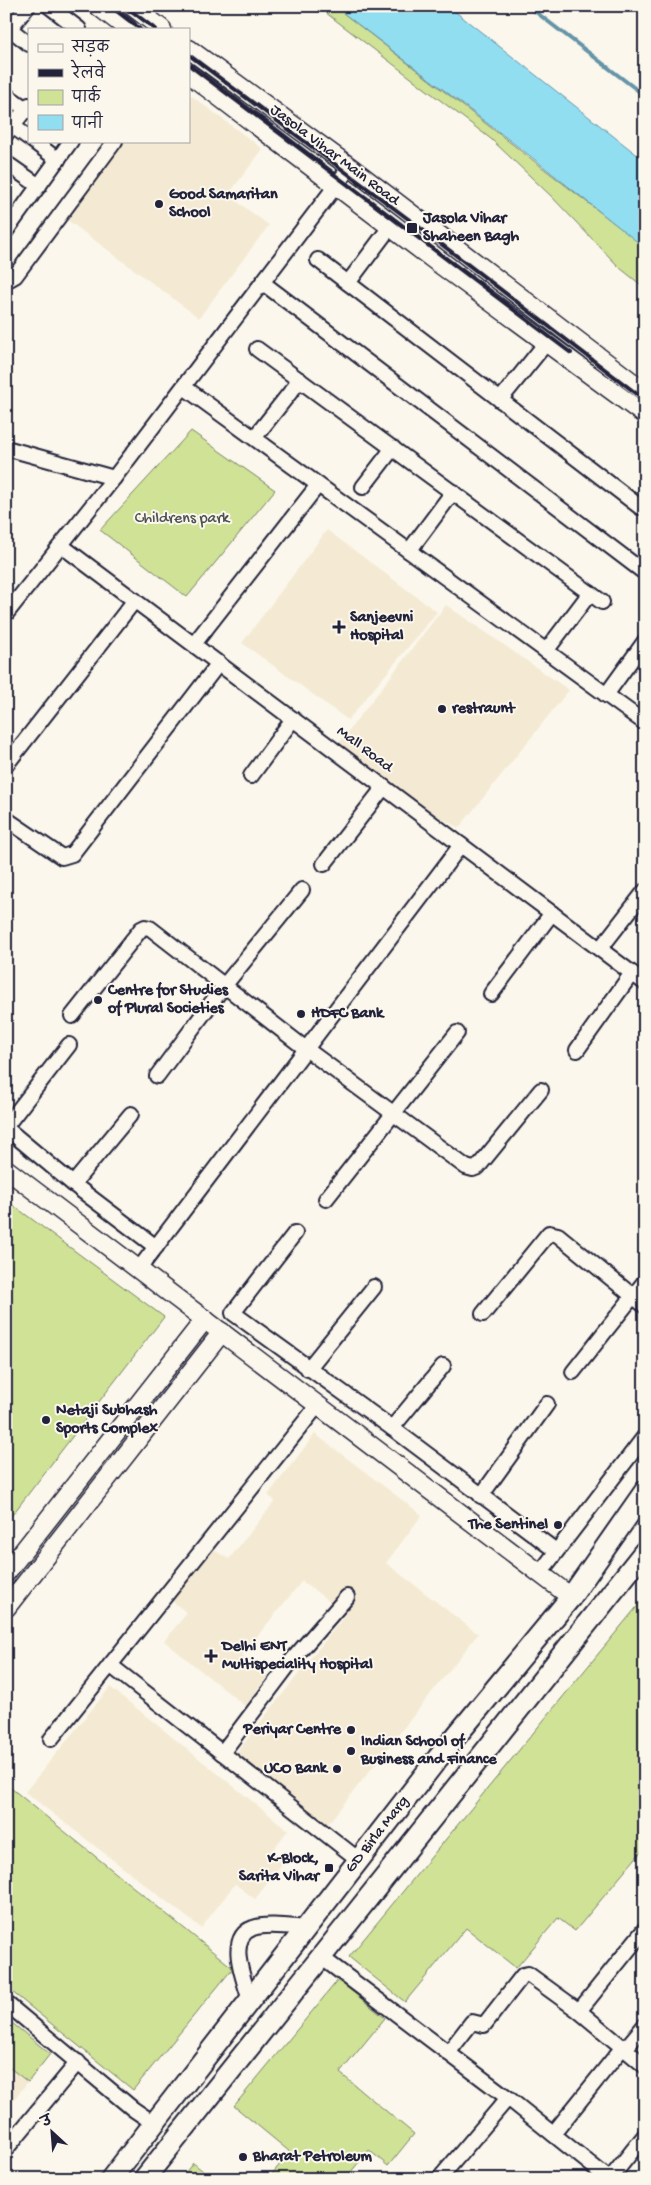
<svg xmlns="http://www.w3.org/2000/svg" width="651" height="2185" font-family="'Gochi Hand','Playpen Sans Deva',sans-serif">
<rect width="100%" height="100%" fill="#fbf7ec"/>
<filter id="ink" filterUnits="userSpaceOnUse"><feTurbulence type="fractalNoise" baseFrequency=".02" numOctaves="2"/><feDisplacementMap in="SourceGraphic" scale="10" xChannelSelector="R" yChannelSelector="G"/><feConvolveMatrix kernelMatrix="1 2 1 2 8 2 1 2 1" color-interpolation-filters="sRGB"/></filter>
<g filter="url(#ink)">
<g fill="#f4ead3">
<path d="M 189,94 L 263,149 L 228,195 L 269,225 L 199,318 L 66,219 L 124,141 L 189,141 Z"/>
<path d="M 327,530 L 437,612 L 348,720 L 242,643 Z"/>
<path d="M 446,605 L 569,690 L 459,828 L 428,811 L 339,743 Z"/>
<path d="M 315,1434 L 422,1515 L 386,1563 L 478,1634 L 327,1825 L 236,1753 L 346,1614 L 302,1581 L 242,1655 L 268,1676 L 245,1706 L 164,1641 L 187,1613 L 172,1601 L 212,1549 L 229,1559 L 275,1501 L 268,1495 Z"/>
<path d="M 110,1687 L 288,1830 L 272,1851 L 285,1861 L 255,1899 L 235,1884 L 201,1928 L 25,1792 Z"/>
<path d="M 6,2065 L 28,2082 L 6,2109 Z"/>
</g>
<g fill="#cfe296" stroke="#788268">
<path d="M 317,6 L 334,6 L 645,247 L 645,288 L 620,268 L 551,196 L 491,139 Z"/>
<path d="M 191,431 L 275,490 L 187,597 L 100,530 Z"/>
<path d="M 6,1200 L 164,1317 L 6,1523 Z"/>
<path d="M 645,1597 L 645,1847 L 575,1931 L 558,1918 L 516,1968 L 466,1928 L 405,2002 L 349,1957 Z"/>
<path d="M 6,1784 L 233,1968 L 133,2090 L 6,1987 Z"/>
<path d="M 338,1980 L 385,2018 L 340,2073 L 414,2134 L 388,2166 L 369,2150 L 345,2179 L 268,2179 L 290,2152 L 234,2106 Z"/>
<path d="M 6,2018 L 50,2054 L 28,2082 L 6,2065 Z"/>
<path d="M 193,2163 L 213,2179 L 180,2179 Z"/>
</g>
<path fill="#92def1" stroke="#6593a8" d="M 334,6 L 448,6 L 645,161 L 645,248 L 534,159 Z"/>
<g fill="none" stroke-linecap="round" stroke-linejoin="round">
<path stroke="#6593a8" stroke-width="4" d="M 528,6 L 645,96"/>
<defs>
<g id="minor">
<path d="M 49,6 L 79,29"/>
<path d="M 10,29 L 29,44"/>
<path d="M 6,33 L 28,6"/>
<path d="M 6,95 L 29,111"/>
<path d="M 6,121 L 29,138"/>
<path d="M 6,134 L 29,105"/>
<path d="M 33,141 L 58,160"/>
<path d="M 6,163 L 39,186"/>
<path d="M 6,231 L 71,141"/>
<path d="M 318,260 L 640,507 L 645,501"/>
<path d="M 6,281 L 15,276 L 115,141"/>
<path d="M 263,283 L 645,573"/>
<path d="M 348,283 L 390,227"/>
<path d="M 257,349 L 602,602"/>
<path d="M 184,387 L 645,723"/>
<path d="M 500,400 L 546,343"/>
<path d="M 255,437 L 300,380"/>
<path d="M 6,448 L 114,478"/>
<path d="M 363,487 L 393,448"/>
<path d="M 62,546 L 645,983"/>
<path d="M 409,551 L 453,492"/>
<path d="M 6,614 L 114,478 L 350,167"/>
<path d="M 194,644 L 318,485"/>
<path d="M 546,651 L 590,593"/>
<path d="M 606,695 L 645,641"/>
<path d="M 6,765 L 135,600"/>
<path d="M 251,776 L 293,719"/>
<path d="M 6,819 L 62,857 L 72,854 L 219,663"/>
<path d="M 324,864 L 384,787"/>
<path d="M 600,949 L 645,891"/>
<path d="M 491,994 L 552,913"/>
<path d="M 72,1016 L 141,929 L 145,927 L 150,928 L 306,1049 L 466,1167 L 473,1169 L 478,1167 L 541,1090"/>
<path d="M 577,1050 L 632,973"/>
<path d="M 157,1076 L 224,986 L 302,890"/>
<path d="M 6,1126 L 69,1045"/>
<path d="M 6,1128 L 73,1184 L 156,1247"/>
<path d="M 73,1184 L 131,1114"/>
<path d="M 326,1199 L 457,1033"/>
<path d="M 295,1233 L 233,1313 L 392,1428 L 556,1551"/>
<path d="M 139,1269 L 461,845"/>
<path d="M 483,1314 L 549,1233 L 558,1235 L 645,1306"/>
<path d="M 308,1369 L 374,1287"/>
<path d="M 573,1372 L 645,1281"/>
<path d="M 392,1428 L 443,1366"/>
<path d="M 481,1496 L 547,1404"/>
<path d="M 540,1573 L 645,1436"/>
<path d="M 110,1665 L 359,1860"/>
<path d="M 51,1739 L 318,1405"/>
<path d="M 222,1753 L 293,1659 L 347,1597"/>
<path d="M 321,1957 L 508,2098 L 609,2179"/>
<path d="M 250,2001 C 245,1981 225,1938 253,1928 C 265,1923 293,1927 307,1928"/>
<path d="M 6,2003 L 133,2109 L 155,2124"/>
<path d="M 579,2011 L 645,1929"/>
<path d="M 625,2049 L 645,2025"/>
<path d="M 448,2053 L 472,2022 L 484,2025 L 523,1975 L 528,1974 L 579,2011 L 645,2066"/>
<path d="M 553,2134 L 623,2047"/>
<path d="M 6,2149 L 78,2062"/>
<path d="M 439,2179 L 508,2098"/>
<path d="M 610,2179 L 645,2135"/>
</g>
<g id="tertiary">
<path d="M 98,6 L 128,29"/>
<path d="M 132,6 L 162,29"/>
<path d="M 189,49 L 350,167 L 645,392"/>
<path d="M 189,74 L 434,260 L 645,415"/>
<path d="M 6,1169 L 571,1597"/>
<path d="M 6,1573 L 205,1319"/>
<path d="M 6,1608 L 222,1332"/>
</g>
<g id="secondary">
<path d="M 111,2179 L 438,1758 L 571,1597 L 645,1491"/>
<path d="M 144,2179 L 645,1551"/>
</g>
</defs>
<use href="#minor" stroke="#22223b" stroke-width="18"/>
<use href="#tertiary" stroke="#22223b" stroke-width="21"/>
<use href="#secondary" stroke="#22223b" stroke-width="24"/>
<use href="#minor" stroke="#fbf7ec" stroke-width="14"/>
<use href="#tertiary" stroke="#fbf7ec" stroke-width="18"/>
<use href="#secondary" stroke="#fbf7ec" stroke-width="20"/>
<g stroke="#22223b" stroke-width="4">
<path d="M 110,6 L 140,29"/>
<path d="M 125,6 L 155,29"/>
<path d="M 189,55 L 415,224 L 645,400"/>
<path d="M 189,65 L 571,353"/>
</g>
</g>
</g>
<g fill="#22223b" stroke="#fbf7ec" stroke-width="2">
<circle cx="159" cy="204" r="5"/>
<rect x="406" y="222" width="12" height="12" rx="2.5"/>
<path d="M336.5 619.5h5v5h5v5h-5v5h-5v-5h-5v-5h5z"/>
<circle cx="442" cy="709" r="5"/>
<circle cx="98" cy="1000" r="5"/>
<circle cx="301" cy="1014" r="5"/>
<circle cx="46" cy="1420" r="5"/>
<circle cx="558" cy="1525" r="5"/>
<path d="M208.5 1648.5h5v5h5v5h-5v5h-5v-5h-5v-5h5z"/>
<circle cx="351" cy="1730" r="5"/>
<circle cx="351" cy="1751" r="5"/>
<circle cx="337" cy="1769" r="5"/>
<rect x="324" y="1863" width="10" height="10" rx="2.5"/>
<circle cx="243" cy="2157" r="5"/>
</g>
<g text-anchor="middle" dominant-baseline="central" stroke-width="4" stroke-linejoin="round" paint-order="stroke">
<g font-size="16" fill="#22223b" stroke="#fbf7ec">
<text transform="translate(334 156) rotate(37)">Jasola Vihar Main Road</text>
<text transform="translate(364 750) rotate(37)">Mall Road</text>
<text transform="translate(378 1835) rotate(-52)">GD Birla Marg</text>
</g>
<g font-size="16" font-weight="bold" fill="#22223b" stroke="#fbf7ec" text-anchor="start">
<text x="169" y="195">Good Samaritan<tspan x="169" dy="18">School</tspan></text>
<text x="423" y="219">Jasola Vihar<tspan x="423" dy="18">Shaheen Bagh</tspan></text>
<text x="350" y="618">Sanjeevni<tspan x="350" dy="18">Hospital</tspan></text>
<text x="452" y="709">restraunt</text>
<text x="108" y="991">Centre for Studies<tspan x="108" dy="18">of Plural Societies</tspan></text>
<text x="311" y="1014">HDFC Bank</text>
<text x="56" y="1411">Netaji Subhash<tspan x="56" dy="18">Sports Complex</tspan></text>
<text x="548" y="1525" text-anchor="end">The Sentinel</text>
<text x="222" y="1647">Delhi ENT<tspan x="222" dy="18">Multispeciality Hospital</tspan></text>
<text x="341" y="1730" text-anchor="end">Periyar Centre</text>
<text x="361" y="1742">Indian School of<tspan x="361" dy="18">Business and Finance</tspan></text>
<text x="327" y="1769" text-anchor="end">UCO Bank</text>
<text x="319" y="1859" text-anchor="end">K-Block,<tspan x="319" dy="18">Sarita Vihar</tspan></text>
<text x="253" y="2157">Bharat Petroleum</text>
</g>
<g font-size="16" fill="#4d5252" stroke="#fbf7ec">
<text x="182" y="519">Childrens park</text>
</g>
</g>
<rect width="651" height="2185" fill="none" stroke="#fbf7ec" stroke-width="25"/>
<rect x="12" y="12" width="626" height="2160" fill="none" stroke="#22223b" stroke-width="2" filter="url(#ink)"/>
<rect x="28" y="28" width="162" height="115" fill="#fbf7ec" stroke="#a4a2a5"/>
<rect x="38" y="44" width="25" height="8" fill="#fbf7ec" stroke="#a4a2a5"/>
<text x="72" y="52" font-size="15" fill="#22223b">सड़क</text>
<rect x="38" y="69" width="25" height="8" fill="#22223b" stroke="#a4a2a5"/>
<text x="72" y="78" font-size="15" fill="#22223b">रेलवे</text>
<rect x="38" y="90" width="25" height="15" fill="#cfe296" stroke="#a4a2a5"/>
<text x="72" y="102" font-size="15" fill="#22223b">पार्क</text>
<rect x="38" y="115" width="25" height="15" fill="#92def1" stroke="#a4a2a5"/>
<text x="72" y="128" font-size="15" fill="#22223b">पानी</text>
<g transform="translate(52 2132) rotate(334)" stroke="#fbf7ec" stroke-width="4" paint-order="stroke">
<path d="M0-4L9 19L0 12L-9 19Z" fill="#22223b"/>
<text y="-8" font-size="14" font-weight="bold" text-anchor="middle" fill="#22223b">उ</text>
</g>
</svg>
